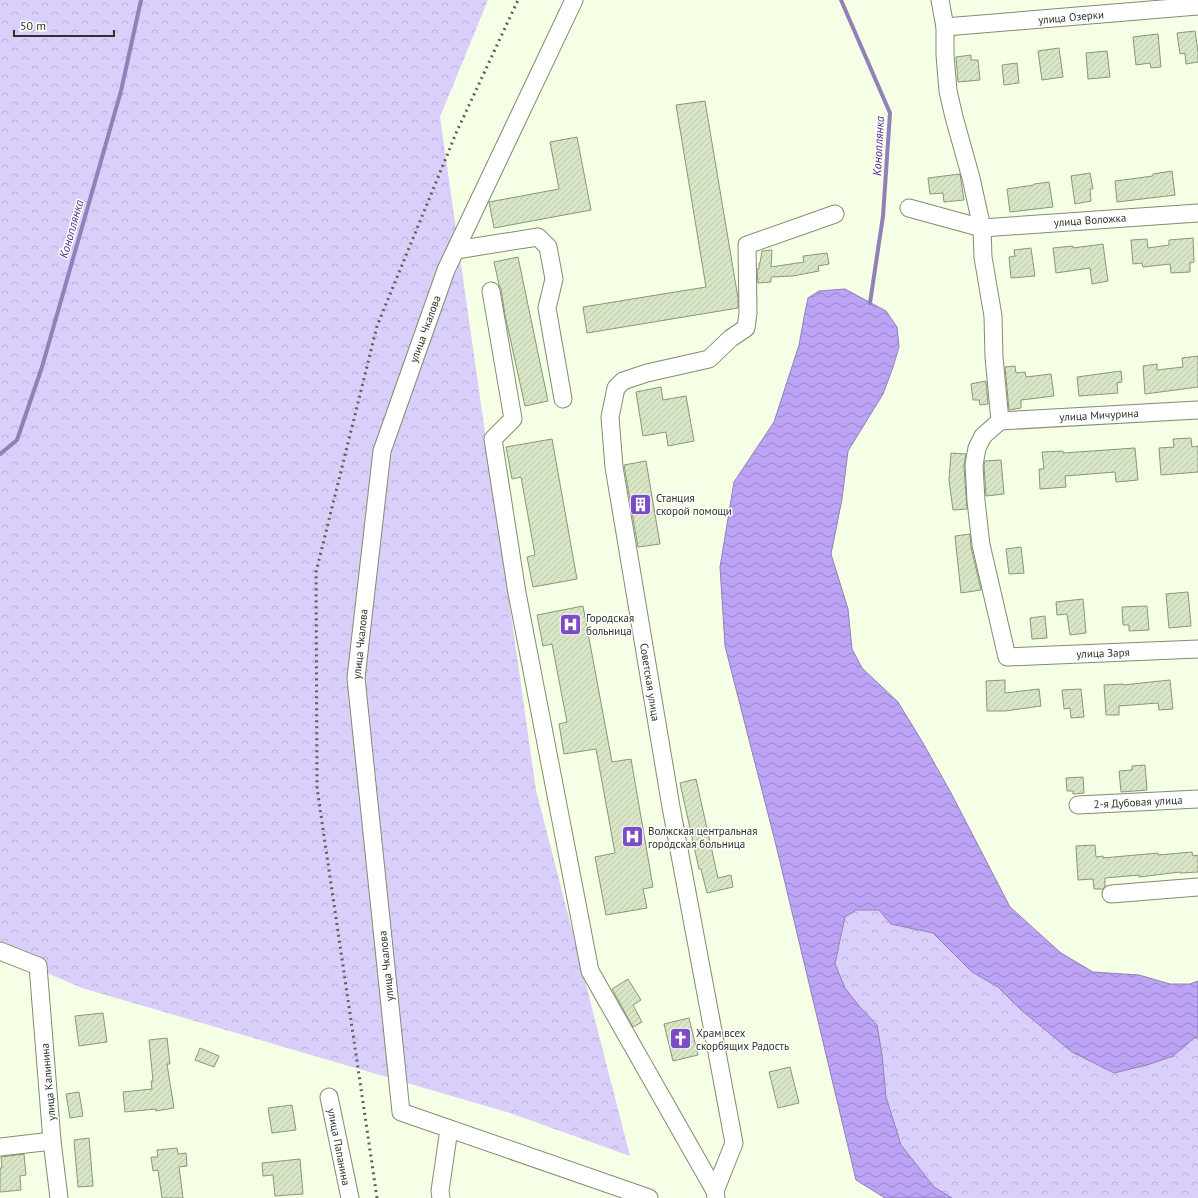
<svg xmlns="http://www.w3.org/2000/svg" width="1198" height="1198" font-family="'PT Sans',sans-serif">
<defs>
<pattern id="forest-crowns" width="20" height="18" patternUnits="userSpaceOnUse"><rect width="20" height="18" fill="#dacefb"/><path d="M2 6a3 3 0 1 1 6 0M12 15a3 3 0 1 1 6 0" fill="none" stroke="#bbb1d7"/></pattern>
<pattern id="water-waves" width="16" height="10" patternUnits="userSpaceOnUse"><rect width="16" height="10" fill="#bca3f6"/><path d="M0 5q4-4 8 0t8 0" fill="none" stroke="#9985c7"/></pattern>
<pattern id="building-hatch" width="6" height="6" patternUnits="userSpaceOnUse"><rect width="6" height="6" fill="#d9e6c6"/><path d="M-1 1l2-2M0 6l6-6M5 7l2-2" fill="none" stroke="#bbc6aa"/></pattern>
</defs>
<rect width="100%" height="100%" fill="#f4ffe5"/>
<g fill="url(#forest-crowns)">
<path d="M 0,0 L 488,0 L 440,117 L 536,790 L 630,1156 L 510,1113 L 82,988 L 0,953 Z"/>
<path d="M 856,910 L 879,910 L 891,924 L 933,933 L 972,972 L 998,987 L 1020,1009 L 1072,1052 L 1114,1073 L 1172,1056 L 1194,1038 L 1198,1037 L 1198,1198 L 952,1198 L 934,1187 L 901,1145 L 886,1097 L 882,1055 L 877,1025 L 859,1006 L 845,988 L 835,964 L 842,935 L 844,917 Z"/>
</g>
<path fill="url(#water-waves)" stroke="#9181b8" d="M 845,289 L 886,311 L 897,327 L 899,347 L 893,367 L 883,394 L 848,451 L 842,499 L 831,554 L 848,609 L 852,649 L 862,668 L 898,702 L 923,743 L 951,793 L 1010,907 L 1061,953 L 1093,972 L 1139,975 L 1170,984 L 1190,984 L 1198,981 L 1198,1037 L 1194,1038 L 1173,1056 L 1147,1065 L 1114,1073 L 1072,1052 L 1020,1009 L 998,987 L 972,972 L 933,933 L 891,924 L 879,910 L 856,910 L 845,917 L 835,964 L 845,988 L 859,1006 L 877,1025 L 882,1055 L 886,1097 L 901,1145 L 934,1187 L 952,1198 L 885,1198 L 856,1180 L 776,845 L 725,646 L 720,567 L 734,482 L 774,422 L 799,345 L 805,312 L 808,298 L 819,291 Z"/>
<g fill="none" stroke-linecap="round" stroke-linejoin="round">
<g stroke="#9181b8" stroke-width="4">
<path d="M 841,0 L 890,113 L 883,216 L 870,303"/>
<path d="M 0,454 L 17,440 L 42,367 L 121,91 L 141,0"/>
</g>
</g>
<g fill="url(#building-hatch)" stroke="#8a9679">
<path d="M 1195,31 L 1198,52 L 1198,62 L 1186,64 L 1185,53 L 1180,54 L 1177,33 Z"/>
<path d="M 1158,34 L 1161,67 L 1151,68 L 1150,63 L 1136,65 L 1133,37 Z"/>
<path d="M 1059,48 L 1063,77 L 1042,80 L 1038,51 Z"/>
<path d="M 1107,51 L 1110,77 L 1088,79 L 1086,53 Z"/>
<path d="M 971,55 L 971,60 L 978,60 L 980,80 L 958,82 L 956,57 Z"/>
<path d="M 1017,63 L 1019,83 L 1004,85 L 1002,65 Z"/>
<path d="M 705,101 L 738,298 L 738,308 L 587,333 L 583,307 L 706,287 L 676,105 Z"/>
<path d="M 577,137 L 591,210 L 494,228 L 489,202 L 559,189 L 550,142 Z"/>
<path d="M 1172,171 L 1175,195 L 1117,202 L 1115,181 L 1153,176 L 1153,174 Z"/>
<path d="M 1090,173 L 1093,189 L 1090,189 L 1091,201 L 1075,204 L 1071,176 Z"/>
<path d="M 960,174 L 964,200 L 944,202 L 943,193 L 930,194 L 928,178 Z"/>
<path d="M 1049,182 L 1053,207 L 1010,212 L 1007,189 L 1034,185 L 1034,184 Z"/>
<path d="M 1193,238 L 1194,262 L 1190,263 L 1190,272 L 1171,273 L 1170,264 L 1143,267 L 1142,263 L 1133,264 L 1131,240 L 1147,239 L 1148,248 L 1169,245 L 1169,240 Z"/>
<path d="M 1103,244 L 1108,281 L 1092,284 L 1090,268 L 1056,273 L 1053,248 L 1073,246 L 1073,248 Z"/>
<path d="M 1031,248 L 1035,276 L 1011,278 L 1009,257 L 1015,256 L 1014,250 Z"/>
<path d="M 772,250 L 771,267 L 804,262 L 803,256 L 827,253 L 829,264 L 818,266 L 819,271 L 793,276 L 771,277 L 771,282 L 758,283 L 757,269 L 759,269 L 759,263 L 760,263 L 762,251 Z"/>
<path d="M 518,257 L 548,401 L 525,406 L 505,315 L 501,289 L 499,285 L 494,262 Z"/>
<path d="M 1198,356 L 1198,387 L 1145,394 L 1143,366 L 1157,364 L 1157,370 L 1183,367 L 1182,358 Z"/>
<path d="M 1015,366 L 1016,373 L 1025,372 L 1026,377 L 1051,374 L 1054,396 L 1021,400 L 1021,408 L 1009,410 L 1005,367 Z"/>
<path d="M 1121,371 L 1122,382 L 1117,383 L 1118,393 L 1079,396 L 1077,377 Z"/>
<path d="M 986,381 L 988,404 L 980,405 L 979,400 L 973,400 L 971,384 Z"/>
<path d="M 661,387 L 663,400 L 686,396 L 694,441 L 668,446 L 666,432 L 643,436 L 636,392 Z"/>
<path d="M 1191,438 L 1192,447 L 1198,446 L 1198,472 L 1161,475 L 1159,448 L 1174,447 L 1173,439 Z"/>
<path d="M 552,439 L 577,579 L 533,587 L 527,557 L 535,555 L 521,477 L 512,479 L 506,447 Z"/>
<path d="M 1135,448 L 1138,480 L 1116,482 L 1115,472 L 1065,476 L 1066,487 L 1040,489 L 1039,469 L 1044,469 L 1042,452 L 1063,451 L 1063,453 Z"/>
<path d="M 951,453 L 966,454 L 964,466 L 967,509 L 953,510 L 949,480 Z"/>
<path d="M 1001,460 L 1004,494 L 986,496 L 984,466 L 985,461 Z"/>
<path d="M 646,461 L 660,544 L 638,547 L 624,465 Z"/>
<path d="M 970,534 L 971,547 L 981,590 L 961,593 L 955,536 Z"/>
<path d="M 1021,547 L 1024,573 L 1009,574 L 1006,549 Z"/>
<path d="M 1188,592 L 1191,626 L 1169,628 L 1166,594 Z"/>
<path d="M 1083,599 L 1086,633 L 1070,635 L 1067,614 L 1057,615 L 1056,602 Z"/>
<path d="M 583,606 L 612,762 L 631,759 L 653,887 L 643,889 L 647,908 L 606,915 L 595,857 L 615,853 L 596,749 L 564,754 L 559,724 L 567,722 L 552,644 L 543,646 L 537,615 Z"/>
<path d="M 1147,606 L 1149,630 L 1129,631 L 1129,625 L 1123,625 L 1122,607 Z"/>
<path d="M 1045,616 L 1047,638 L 1032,639 L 1030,618 Z"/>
<path d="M 1005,680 L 1005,693 L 1039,689 L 1041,706 L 1005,711 L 987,711 L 986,681 Z"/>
<path d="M 1170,680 L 1173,709 L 1159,710 L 1158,703 L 1119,706 L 1119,715 L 1106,715 L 1104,685 L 1123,684 L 1123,685 Z"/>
<path d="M 1081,689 L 1084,717 L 1071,718 L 1070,708 L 1064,709 L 1062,690 Z"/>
<path d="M 1145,765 L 1147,790 L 1121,792 L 1119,771 L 1132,770 L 1132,766 Z"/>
<path d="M 1083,777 L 1084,793 L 1073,794 L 1073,791 L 1067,791 L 1066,778 Z"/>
<path d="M 696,779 L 718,878 L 731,875 L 733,887 L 707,893 L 701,869 L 699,869 L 680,783 Z"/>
<path d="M 1095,845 L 1096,857 L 1103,856 L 1103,858 L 1158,853 L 1158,855 L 1192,852 L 1193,856 L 1198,855 L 1198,872 L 1180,873 L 1180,872 L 1139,877 L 1139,875 L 1105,878 L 1105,886 L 1103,889 L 1094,889 L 1093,879 L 1078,880 L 1076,846 Z"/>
<path d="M 628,979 L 641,1000 L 633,1005 L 642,1022 L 633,1027 L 612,989 Z"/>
<path d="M 103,1013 L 107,1042 L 79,1046 L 75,1016 Z"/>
<path d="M 689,1018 L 698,1055 L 673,1061 L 664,1024 Z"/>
<path d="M 167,1038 L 170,1064 L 167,1064 L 174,1108 L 156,1111 L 156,1109 L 125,1112 L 123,1092 L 152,1089 L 151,1081 L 153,1081 L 149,1040 Z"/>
<path d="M 200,1048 L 219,1056 L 214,1067 L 195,1060 Z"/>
<path d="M 790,1067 L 799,1103 L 778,1108 L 769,1072 Z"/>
<path d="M 79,1092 L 83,1116 L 70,1118 L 66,1094 Z"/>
<path d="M 292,1105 L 296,1130 L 272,1133 L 268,1108 Z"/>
<path d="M 89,1138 L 93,1186 L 78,1187 L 74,1140 Z"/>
<path d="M 177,1148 L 178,1154 L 186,1153 L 187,1166 L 179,1167 L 183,1198 L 162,1198 L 158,1170 L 153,1171 L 151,1157 L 158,1157 L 157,1150 Z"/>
<path d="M 24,1154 L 26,1175 L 20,1176 L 21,1190 L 0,1192 L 0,1168 L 2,1168 L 1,1157 Z"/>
<path d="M 300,1159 L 303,1194 L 275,1196 L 273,1175 L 263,1176 L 262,1163 Z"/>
</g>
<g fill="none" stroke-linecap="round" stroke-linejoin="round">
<defs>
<g id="minor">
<path d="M 574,0 L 446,270 L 382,451 L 356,678 L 401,1112 L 649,1198"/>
<path d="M 940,0 L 945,27 L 945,55 L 948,91 L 954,117 L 971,178 L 982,228 L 983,257 L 993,316 L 994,357 L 1000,421 L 983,436 L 977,448 L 974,465 L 976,501 L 981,545 L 1007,657 L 1198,649"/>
<path d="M 945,27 L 1198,6"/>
<path d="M 909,208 L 982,228 L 1198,213"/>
<path d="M 456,250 L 538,237 L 548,247 L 554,279 L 547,308 L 563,399"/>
<path d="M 491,291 L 513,419 L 493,439 L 517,593 L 590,971 L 715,1191"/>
<path d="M 1000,421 L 1198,410"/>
<path d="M 1078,805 L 1198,799"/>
<path d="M 1111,894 L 1198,887"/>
<path d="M 0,951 L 38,966 L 52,1141 L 59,1198"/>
<path d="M 329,1097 L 350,1198"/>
<path d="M 0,1147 L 52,1141"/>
<path d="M 441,1198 L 440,1191 L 449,1129"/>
<path d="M 716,1198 L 715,1191 L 734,1143 L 671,807 L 614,467 L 610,417 L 616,388 L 623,381 L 647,373 L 709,359 L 731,338 L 746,328 L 748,313 L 747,245 L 835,214"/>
</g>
</defs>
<use href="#minor" stroke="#818d70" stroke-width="19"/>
<use href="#minor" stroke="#fff" stroke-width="17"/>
<path stroke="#5c6353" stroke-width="3" stroke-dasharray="2 4" stroke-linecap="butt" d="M 377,1198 L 317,788 L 316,572 L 377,326 L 457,131 L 518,0"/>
</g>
<defs>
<symbol id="building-square" viewBox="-11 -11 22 22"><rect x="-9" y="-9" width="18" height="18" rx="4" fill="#7b4cc5" stroke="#fff"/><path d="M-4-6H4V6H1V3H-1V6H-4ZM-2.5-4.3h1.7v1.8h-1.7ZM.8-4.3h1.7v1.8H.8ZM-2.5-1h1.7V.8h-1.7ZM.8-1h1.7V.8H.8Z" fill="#fff"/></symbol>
<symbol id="hospital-square" viewBox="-11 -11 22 22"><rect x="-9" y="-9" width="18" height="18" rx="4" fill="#7b4cc5" stroke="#fff"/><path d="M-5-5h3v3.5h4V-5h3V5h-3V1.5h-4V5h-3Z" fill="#fff"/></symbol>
<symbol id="church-square" viewBox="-11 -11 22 22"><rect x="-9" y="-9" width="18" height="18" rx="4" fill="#7b4cc5" stroke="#fff"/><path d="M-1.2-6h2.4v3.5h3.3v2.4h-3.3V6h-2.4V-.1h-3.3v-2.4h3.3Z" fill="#fff"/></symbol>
</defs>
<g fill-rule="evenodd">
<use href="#building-square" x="628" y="492" width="25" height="25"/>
<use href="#hospital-square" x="558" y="612" width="25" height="25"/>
<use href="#hospital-square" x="620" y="824" width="25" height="25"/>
<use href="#church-square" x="668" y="1026" width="25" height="25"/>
</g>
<g text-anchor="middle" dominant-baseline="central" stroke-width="3" stroke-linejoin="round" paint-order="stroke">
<g font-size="11" fill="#2e3326" stroke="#fff">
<text transform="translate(1071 17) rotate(-5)">улица Озерки</text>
<text transform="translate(1090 220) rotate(-4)">улица Воложка</text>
<text transform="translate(425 329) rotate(-70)">улица Чкалова</text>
<text transform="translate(1099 415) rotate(-3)">улица Мичурина</text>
<text transform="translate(360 644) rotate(-84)">улица Чкалова</text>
<text transform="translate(1103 653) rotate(-2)">улица Заря</text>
<text transform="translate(650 682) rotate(81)">Советская улица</text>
<text transform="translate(1138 802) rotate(-3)">2-я Дубовая улица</text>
<text transform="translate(386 966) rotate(-96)">улица Чкалова</text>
<text transform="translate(48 1082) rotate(-95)">улица Калинина</text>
<text transform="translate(339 1147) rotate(79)">улица Папанина</text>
</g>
<g font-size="11" fill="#2e3326" stroke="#fff" text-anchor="start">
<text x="656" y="498">Станция<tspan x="656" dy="13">скорой помощи</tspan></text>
<text x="586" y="618">Городская<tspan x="586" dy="13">больница</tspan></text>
<text x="648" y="831">Волжская центральная<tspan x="648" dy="13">городская больница</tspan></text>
<text x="696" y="1033">Храм всех<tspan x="696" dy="13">скорбящих Радость</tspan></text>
</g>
<g font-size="12" font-style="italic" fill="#552e8e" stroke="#fff">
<text transform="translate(878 146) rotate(-87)">Коноплянка</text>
<text transform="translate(71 229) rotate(-74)">Коноплянка</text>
</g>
</g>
<path d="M14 30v6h100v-6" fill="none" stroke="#2e3326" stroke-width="2"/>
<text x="20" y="30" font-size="12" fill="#2e3326" stroke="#ffffff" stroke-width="3" paint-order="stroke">50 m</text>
</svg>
